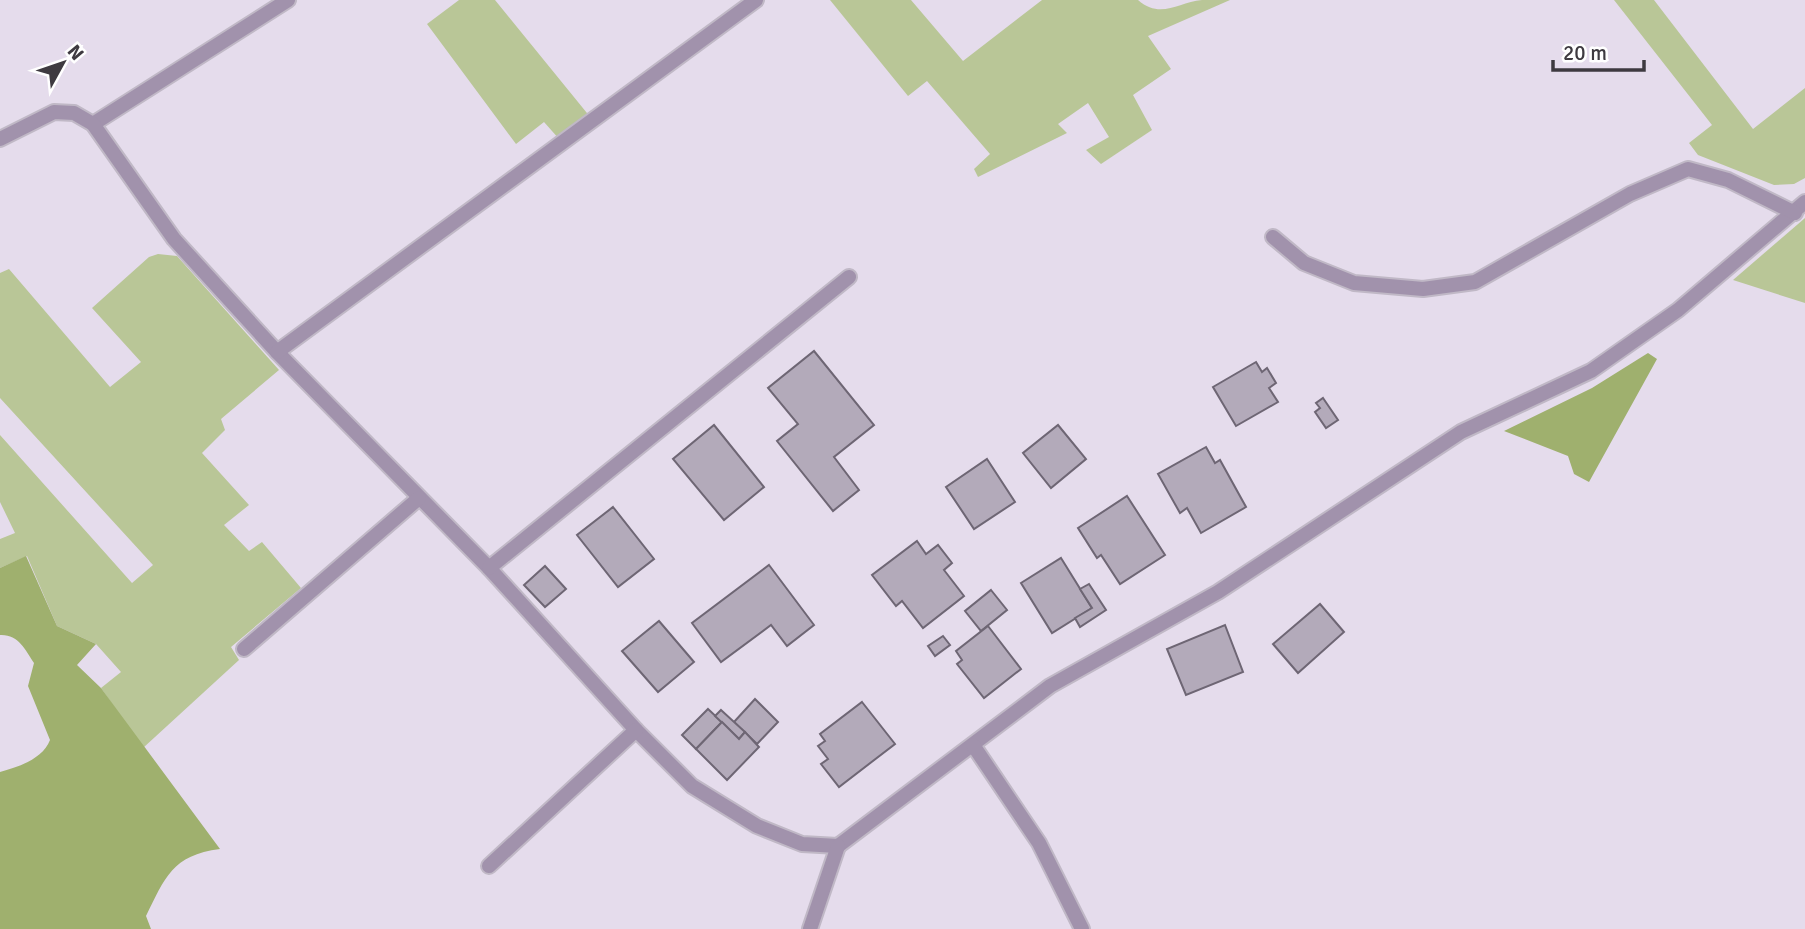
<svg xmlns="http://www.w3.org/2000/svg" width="1805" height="929" font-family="Signika,sans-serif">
<rect width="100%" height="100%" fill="#e5dcec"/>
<g fill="#b9c697">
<path d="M 459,0 L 495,0 L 591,118 L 560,140 L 544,122 L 516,144 L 427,24 Z"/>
<path d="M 830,0 L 911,0 L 963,61 L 1042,0 L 1138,0 C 1161,20 1178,2 1202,0 C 1211,0 1221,0 1230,0 L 1148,36 L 1171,69 L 1133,95 L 1152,130 L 1101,164 L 1086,150 L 1109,137 L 1088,103 L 1058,124 L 1067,133 L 978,177 L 974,169 L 990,154 L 927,81 L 908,96 Z"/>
<path d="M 1614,0 L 1654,0 L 1753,129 L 1805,88 L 1805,178 L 1794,184 L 1774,185 L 1698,155 L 1689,143 L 1712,125 Z"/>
<path d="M 1805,218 L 1805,303 L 1733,280 Z"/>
<path d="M 158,254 L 177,256 L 279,370 L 221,419 L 225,430 L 202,453 L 249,505 L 224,525 L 249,551 L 262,542 L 301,588 L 231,647 L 239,660 L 143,748 L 101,688 L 121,672 L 96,644 L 57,626 L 27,556 L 0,568 L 0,539 L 15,533 L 0,502 L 0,435 L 132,583 L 153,565 L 0,398 L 0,273 L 9,269 L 110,387 L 141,362 L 92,308 L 149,257 Z"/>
</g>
<g fill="#9fb06e">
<path d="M 1648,353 L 1657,359 L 1589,482 L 1574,474 L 1568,456 L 1504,431 L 1592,388 Z"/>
<path d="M 26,556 L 57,626 L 96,644 L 77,665 L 101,688 L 220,849 C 172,855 165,878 146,916 L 151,929 L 0,929 L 0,772 C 18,767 43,759 50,740 L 28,686 L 34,663 C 25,649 18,634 0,635 L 0,568 Z"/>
</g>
<g fill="#b3aaba" stroke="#6e6674" stroke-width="2">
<path d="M 814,351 L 874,425 L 834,457 L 859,490 L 833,511 L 777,441 L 798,424 L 768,388 Z"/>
<path d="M 1256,362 L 1262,372 L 1267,368 L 1276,383 L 1269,388 L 1278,402 L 1236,426 L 1213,387 Z"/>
<path d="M 1323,398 L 1338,420 L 1326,428 L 1315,412 L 1320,408 L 1316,403 Z"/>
<path d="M 714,425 L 764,487 L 724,520 L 673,459 Z"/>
<path d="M 1058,425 L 1086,459 L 1051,488 L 1023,453 Z"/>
<path d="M 1206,447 L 1215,463 L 1220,460 L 1246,507 L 1201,533 L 1187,508 L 1180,513 L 1158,474 Z"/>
<path d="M 987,459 L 1015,502 L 974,529 L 946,487 Z"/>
<path d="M 1127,496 L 1165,555 L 1120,584 L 1101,555 L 1097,558 L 1078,528 Z"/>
<path d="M 613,507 L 654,559 L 618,587 L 577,535 Z"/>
<path d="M 917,541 L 926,554 L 938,545 L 952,563 L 944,570 L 964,596 L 923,628 L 902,601 L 896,606 L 872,575 Z"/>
<path d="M 1061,558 L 1092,608 L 1052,633 L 1021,583 Z"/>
<path d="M 769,565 L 814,625 L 787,646 L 771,625 L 721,662 L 692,623 Z"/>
<path d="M 545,566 L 566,589 L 545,607 L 524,585 Z"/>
<path d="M 1089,584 L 1106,610 L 1080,627 L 1075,618 L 1092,608 L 1080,589 Z"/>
<path d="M 991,590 L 1007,610 L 981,631 L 965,611 Z"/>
<path d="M 1320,604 L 1344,632 L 1298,673 L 1273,644 Z"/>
<path d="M 659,621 L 694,662 L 658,692 L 622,651 Z"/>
<path d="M 1225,625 L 1243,672 L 1186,695 L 1167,649 Z"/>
<path d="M 988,626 L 1021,669 L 984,698 L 957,664 L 962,660 L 956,651 Z"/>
<path d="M 943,636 L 950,645 L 935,656 L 928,646 Z"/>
<path d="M 755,699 L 778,722 L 757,744 L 734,722 Z"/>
<path d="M 862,702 L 895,744 L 839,787 L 821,764 L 828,759 L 818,746 L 825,741 L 820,734 Z"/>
<path d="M 708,709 L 722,722 L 696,749 L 682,735 Z"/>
<path d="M 721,710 L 745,732 L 739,739 L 715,716 Z"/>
<path d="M 722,722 L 739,739 L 745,732 L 759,747 L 727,780 L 696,749 Z"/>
</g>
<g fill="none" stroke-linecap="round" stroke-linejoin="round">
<defs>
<g id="street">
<path d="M 93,124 L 288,0"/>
<path d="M 0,139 L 54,112 L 74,113 L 93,124 L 174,239 L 277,352 L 489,568 L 636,730 L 692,786 L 757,826 L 802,844 L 838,846 L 1050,686 L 1218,592 L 1461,432 L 1591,371 L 1678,310 L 1805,202"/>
<path d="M 1273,237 L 1304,263 L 1354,283 L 1423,289 L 1475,282 L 1630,194 L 1688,169 L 1728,180 L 1795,213"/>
<path d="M 277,352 L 756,0"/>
<path d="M 489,568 L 849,277"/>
<path d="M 244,649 L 419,498"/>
<path d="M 973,745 L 1039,843 L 1082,929"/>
<path d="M 489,866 L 636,730"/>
<path d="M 810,929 L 838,846"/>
</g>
</defs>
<use href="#street" stroke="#c0b8c6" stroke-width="18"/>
<use href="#street" stroke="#a192ac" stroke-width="14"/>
</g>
<g transform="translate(63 63) rotate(50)" stroke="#ffffff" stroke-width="5" paint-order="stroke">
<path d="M0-5L12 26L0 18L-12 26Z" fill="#3e3a40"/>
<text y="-10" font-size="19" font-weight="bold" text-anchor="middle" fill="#3e3a40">N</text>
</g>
<path d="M1553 60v10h91v-10" fill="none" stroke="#3e3a40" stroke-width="3.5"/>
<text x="1563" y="60" font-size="21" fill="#3e3a40" stroke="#ffffff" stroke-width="5" paint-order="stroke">20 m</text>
</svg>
